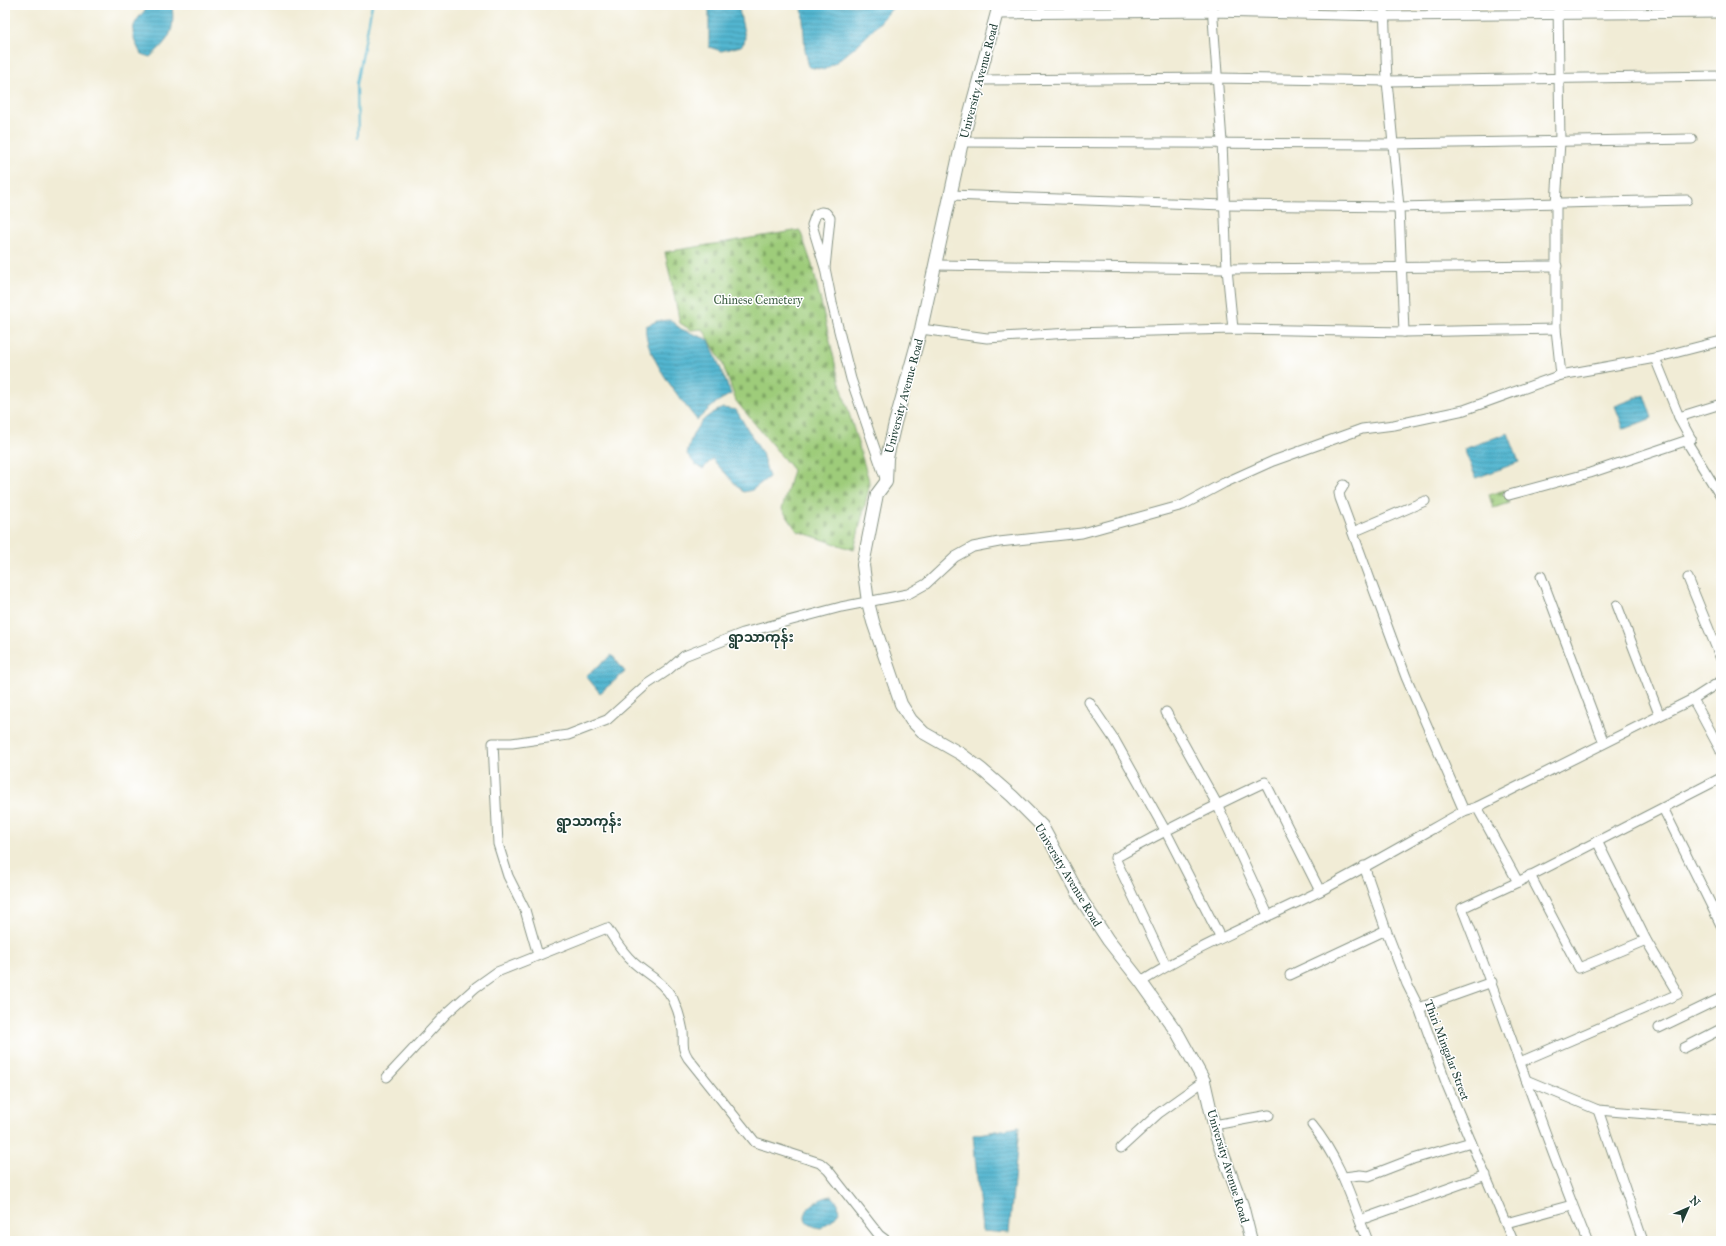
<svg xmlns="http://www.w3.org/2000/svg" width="1726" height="1246" font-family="'IM FELL Great Primer','Noto Sans Myanmar',serif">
<defs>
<pattern id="cemetery-stones" width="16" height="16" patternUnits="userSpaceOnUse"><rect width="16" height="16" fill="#9ecc7a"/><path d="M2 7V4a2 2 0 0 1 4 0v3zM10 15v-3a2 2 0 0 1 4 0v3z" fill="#80a765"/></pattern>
<pattern id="water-rules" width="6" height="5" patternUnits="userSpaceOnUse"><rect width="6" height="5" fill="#52b6d0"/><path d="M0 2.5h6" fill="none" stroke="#4395aa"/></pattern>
</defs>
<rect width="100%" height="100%" fill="#fff"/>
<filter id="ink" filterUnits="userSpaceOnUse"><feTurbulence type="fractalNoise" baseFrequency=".025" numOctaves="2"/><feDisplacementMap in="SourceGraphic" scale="8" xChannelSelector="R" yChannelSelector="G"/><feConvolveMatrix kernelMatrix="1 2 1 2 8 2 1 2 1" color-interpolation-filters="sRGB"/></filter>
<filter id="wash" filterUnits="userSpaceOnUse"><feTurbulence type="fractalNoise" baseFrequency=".012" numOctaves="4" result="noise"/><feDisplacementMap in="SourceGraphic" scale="16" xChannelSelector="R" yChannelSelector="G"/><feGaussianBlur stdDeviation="0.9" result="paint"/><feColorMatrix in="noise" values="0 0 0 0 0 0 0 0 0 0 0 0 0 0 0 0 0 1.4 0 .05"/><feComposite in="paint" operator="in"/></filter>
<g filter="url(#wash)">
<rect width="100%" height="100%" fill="#f1ecd6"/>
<g fill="url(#cemetery-stones)" stroke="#5e8457">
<path d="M 800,230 L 813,268 L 838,376 L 870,484 L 854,550 L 797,531 L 782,509 L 793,470 L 736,401 L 722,362 L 703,329 L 691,330 L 680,323 L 665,252 Z"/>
<path d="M 1505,490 L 1510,503 L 1493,508 L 1489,495 Z"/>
</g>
<g fill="url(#water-rules)" stroke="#387a82">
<path d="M 150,5 L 172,5 C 175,32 170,39 150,57 L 141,54 C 128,29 131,25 150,5 Z"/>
<path d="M 709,5 L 738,5 L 745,37 L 744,43 L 741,46 L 721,51 L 709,47 Z"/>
<path d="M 802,5 L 895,5 C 874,30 852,53 824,70 L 809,67 L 805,50 Z"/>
<path d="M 670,320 L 681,329 L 709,340 L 731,394 L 717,402 L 697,420 C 681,400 642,352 646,326 L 657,321 Z"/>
<path d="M 1644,395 L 1652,418 L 1624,429 L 1615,406 Z"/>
<path d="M 723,408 L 736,410 L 762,453 L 769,477 L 752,490 L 743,492 L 712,459 L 703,469 L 695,464 L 687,454 C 692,430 701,417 723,408 Z"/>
<path d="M 1508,433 L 1519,462 L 1476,478 L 1464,449 Z"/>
<path d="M 612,655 L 625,672 L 600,693 L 586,676 Z"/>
<path d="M 1019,1127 L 1009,1233 L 982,1231 L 973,1135 Z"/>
<path d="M 832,1196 L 838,1203 L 839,1212 L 832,1220 L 821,1228 C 790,1223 810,1199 832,1196 Z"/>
</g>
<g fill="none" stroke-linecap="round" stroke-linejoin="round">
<path stroke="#52b6d0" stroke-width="2" d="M 358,138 L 357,84 L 372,5"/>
</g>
</g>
<g filter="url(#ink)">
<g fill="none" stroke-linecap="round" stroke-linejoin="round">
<defs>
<g id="minor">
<path d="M 1212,5 L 1222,142 L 1227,269 L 1233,329"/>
<path d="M 1384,5 L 1387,81 L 1399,207 L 1404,332"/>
<path d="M 1558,5 L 1560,142 L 1556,204 L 1556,329 L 1561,375"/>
<path d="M 997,14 L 1212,12 L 1384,16 L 1721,13"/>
<path d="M 979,80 L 1216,78 L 1387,81 L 1721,76"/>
<path d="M 962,142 L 1392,144 L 1692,139"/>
<path d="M 951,195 L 1224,205 L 1399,207 L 1687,200"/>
<path d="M 935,265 L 1227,269 L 1557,266"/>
<path d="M 825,268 L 812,225 L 816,214 L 821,212 L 826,213 L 830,218 L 825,268 L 832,303 L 851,379 L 884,475"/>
<path d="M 921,329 L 987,338 L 1071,333 L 1233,329 L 1404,332 L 1556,329"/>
<path d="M 1655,358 L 1679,417 L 1691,439 L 1687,442 L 1721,497"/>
<path d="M 1679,417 L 1721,404"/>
<path d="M 1344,485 L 1339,493 L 1340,498 L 1406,677 L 1464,811"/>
<path d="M 1509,495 L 1590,473 L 1691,439"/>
<path d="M 1353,532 L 1425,501"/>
<path d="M 1541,576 L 1604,743"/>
<path d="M 1688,578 L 1721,659"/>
<path d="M 1617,605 L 1659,714"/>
<path d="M 1693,699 L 1721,751"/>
<path d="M 1089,702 L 1114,739 L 1165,830 L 1220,937"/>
<path d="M 1166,712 L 1217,804 L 1268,915"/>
<path d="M 1477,807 L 1518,882"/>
<path d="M 1663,808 L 1721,925"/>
<path d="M 1364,866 L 1386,930 L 1407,984 L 1419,1008 L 1447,1085 L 1513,1241"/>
<path d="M 1530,875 L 1579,968 L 1646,940"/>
<path d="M 538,955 L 525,910 L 508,876 L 498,844 L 493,743 L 512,743 L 568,735 L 607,720 L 646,685 L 667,671 L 684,656 L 743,633 L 841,607 L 908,594 L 926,584 L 955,557 L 973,547 L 999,542 L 1082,533 L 1183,505 L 1224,483 L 1273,461 L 1362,429 L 1394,425 L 1464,410 L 1561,375 L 1655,358 L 1721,341"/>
<path d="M 1166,966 L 1115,858 C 1164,831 1214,806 1265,782 L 1320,891"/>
<path d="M 1290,975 L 1386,930"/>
<path d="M 1141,982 C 1199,945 1259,922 1320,891 C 1368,866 1416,838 1464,811 L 1477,807 L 1693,699 L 1721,681"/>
<path d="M 1419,1008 L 1492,982"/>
<path d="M 1659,1028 L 1721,998"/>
<path d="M 1684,1048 L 1721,1029"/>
<path d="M 1520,1062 L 1678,994 L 1646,940 L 1597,841"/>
<path d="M 387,1077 L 446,1014 L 476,987 L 497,972 L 607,928 C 615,940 622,952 633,962 C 647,975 663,981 673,999 C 678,1010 681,1020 683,1031 C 684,1043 681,1047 688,1058 L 755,1142 L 820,1163 L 828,1170 L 879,1235 L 887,1241"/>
<path d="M 1526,1080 L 1598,1110 L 1721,1120"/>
<path d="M 1598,1110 L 1643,1241"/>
<path d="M 1214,1125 L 1269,1115"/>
<path d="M 1312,1125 C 1340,1159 1352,1201 1368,1241"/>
<path d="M 1121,1148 L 1159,1113 L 1204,1081"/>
<path d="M 1344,1177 L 1360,1175 L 1369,1176 L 1413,1159 L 1471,1142"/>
<path d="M 1360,1220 L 1486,1175"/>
<path d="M 1506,1223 L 1572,1205"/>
<path d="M 1587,1241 C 1542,1131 1506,1018 1462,908 L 1518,882 L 1721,778"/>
</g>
<path id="secondary" d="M 999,5 L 962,142 L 921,329 L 895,423 L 887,458 L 886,482 L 877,494 L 863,565 L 868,602 L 873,622 L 901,704 L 911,720 L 924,733 L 961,754 L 981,769 L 1012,796 L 1042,826 L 1083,902 L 1108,940 L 1141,982 L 1178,1034 L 1204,1081 L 1217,1138 L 1242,1205 L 1251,1241"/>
</defs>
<use href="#minor" stroke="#889485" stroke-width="11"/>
<use href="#secondary" stroke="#889485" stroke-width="14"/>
<use href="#minor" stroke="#fff" stroke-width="9"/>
<use href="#secondary" stroke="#fff" stroke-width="12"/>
</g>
</g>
<g text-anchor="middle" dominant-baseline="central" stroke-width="3" stroke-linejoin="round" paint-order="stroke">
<g font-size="12" fill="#1f3d34" stroke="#fff">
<text transform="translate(979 81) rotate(-75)">University Avenue Road</text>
<text transform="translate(904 396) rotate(-75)">University Avenue Road</text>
<text transform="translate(1068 875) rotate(59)">University Avenue Road</text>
<text transform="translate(1447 1050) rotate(69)">Thiri Mingalar Street</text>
<text transform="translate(1228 1166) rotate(73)">University Avenue Road</text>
</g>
<g font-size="12" fill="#3f6146" stroke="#fff">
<text x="758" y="300">Chinese Cemetery</text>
</g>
<g font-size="14" font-weight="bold" fill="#1f3d34" stroke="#fff">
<text x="761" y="637">ရွာသာကုန်း</text>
<text x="589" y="821">ရွာသာကုန်း</text>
</g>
</g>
<rect width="1726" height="1246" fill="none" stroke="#fff" stroke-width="20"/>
<g transform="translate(1688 1208) rotate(45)" stroke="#ffffff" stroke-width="3" paint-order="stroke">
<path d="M0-3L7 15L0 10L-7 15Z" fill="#1f3d34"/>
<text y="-6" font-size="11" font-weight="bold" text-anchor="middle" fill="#1f3d34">N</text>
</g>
</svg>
